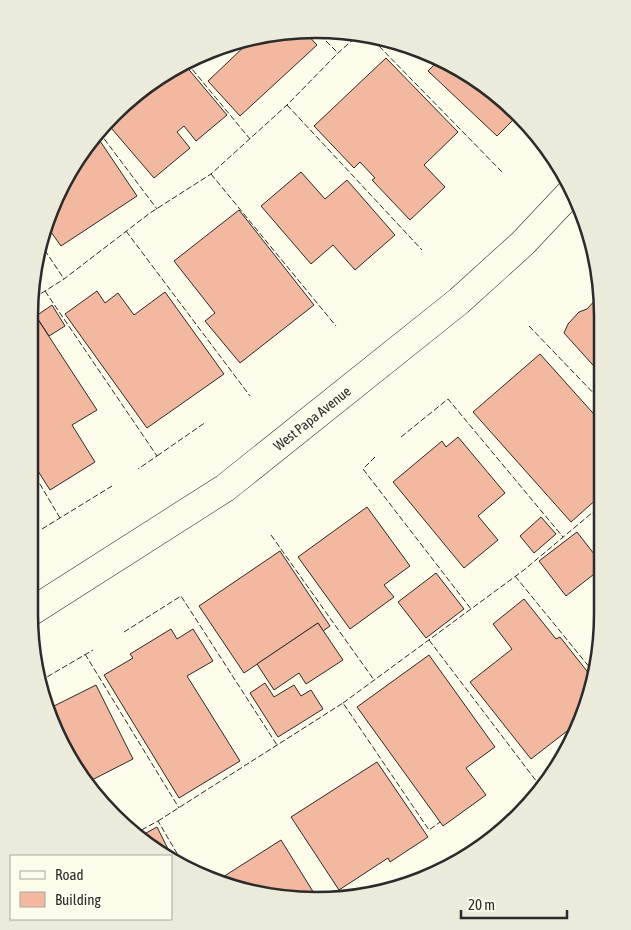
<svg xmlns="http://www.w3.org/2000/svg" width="631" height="930" font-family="'Asap Condensed',sans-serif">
<rect width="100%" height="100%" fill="#fdfbea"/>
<g fill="#f2b8a0" stroke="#2b2b2b">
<path d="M 304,31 L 317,45 L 240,116 L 208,81 L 249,42 Z"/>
<path d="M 386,58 L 458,132 L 424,165 L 445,187 L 410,220 L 372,180 L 375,178 L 360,162 L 354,168 L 314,126 Z"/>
<path d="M 439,60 L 515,110 L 519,114 L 497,136 L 428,71 Z"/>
<path d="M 185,65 L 227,115 L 196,141 L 184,126 L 177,132 L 190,148 L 154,178 L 106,122 L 113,113 Z"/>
<path d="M 96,135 L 137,196 L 61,246 L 46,225 L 58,188 Z"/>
<path d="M 301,172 L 325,199 L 347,180 L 395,235 L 355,270 L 333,245 L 311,264 L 261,206 Z"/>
<path d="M 239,210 L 314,305 L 240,363 L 205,321 L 215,313 L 174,261 Z"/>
<path d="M 97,291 L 105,303 L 118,293 L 134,315 L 165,292 L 224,374 L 147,428 L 65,314 Z"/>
<path d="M 598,297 L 602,316 L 601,374 L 564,333 L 568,324 L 579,312 L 587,309 Z"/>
<path d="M 52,305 L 65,326 L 49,336 L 36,316 Z"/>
<path d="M 33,312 L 97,410 L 72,425 L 95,462 L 50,490 L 31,460 Z"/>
<path d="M 540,354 L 601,422 L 599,497 L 571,522 L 473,412 Z"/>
<path d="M 458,437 L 505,493 L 478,516 L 498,540 L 464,568 L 393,482 L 442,441 L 446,447 Z"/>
<path d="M 367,507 L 410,566 L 384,585 L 394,597 L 350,629 L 298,557 Z"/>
<path d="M 541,517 L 556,534 L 534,553 L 520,536 Z"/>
<path d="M 577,532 L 598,559 L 598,571 L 566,596 L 539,561 Z"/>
<path d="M 280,551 L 330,626 L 323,631 L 318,623 L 244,673 L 199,606 Z"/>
<path d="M 436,573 L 464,609 L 426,638 L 398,602 Z"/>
<path d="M 524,599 L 556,639 L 560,637 L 594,680 L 580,721 L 531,759 L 470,682 L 512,649 L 493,624 Z"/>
<path d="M 318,623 L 343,660 L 306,684 L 299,673 L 274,690 L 257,664 Z"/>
<path d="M 171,629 L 177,639 L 193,629 L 213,661 L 187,676 L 240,761 L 179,798 L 104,675 L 133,658 L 130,654 Z"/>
<path d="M 597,647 L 597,659 L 591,652 Z"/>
<path d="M 429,655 L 495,747 L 466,768 L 486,795 L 443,826 L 357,707 Z"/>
<path d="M 265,683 L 274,697 L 294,685 L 301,696 L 311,690 L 323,709 L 278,737 L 250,693 Z"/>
<path d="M 96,685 L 133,759 L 86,783 L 77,774 L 46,710 Z"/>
<path d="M 377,762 L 428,837 L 390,862 L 388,858 L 339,890 L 291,817 Z"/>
<path d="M 157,827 L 174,861 L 171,859 L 171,856 L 166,856 L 141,842 L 137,838 Z"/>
<path d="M 281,840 L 317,898 L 296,901 L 215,882 Z"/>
</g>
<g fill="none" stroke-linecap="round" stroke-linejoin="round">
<defs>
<g id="secondary">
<path id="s1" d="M 29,613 L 225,488 L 459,301 L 523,243 L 571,192"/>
</g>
</defs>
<use href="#secondary" stroke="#2b2b2b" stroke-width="29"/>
<use href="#secondary" stroke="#fdfbea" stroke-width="28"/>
<g stroke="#2b2b2b" stroke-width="1" stroke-dasharray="6 2.5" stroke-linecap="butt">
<path d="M 314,29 L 338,53"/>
<path d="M 373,40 L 503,173"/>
<path d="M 187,63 L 250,139"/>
<path d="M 287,105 L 422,250"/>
<path d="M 99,132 L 157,209"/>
<path d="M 211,174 L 336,326"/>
<path d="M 126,231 L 250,396"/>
<path d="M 40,243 L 64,279"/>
<path d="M 45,291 L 157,456 L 138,469"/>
<path d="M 34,298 L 64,279 L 150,213 L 211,174 L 287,105 L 338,53 L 356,37"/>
<path d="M 529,326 L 601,401"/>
<path d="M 401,437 L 448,399 L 563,537"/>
<path d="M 157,456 L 206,422"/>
<path d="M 375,457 L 363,469 L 471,609"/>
<path d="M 31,469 L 60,518"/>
<path d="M 42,529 L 112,486"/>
<path d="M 271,535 L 374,680"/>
<path d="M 515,576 L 595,674"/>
<path d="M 124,632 L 181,596 L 277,745"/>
<path d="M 429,640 L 540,786"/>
<path d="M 85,654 L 179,808"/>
<path d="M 40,681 L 93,650"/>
<path d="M 343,703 L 524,570 L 599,507"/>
<path d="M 158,821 L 343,703 L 429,830 L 440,822"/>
<path d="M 134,834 L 158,821 L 185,867"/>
</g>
</g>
<g text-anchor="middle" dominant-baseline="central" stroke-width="4" stroke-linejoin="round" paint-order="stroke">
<g font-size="14" fill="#2b2b2b" stroke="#fdfbea">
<text stroke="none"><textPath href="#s1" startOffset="344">West Papa Avenue</textPath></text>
</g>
</g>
<path d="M0 0H631V930H0ZM316 38H316A278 278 0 0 1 594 316V614A278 278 0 0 1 316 892H316A278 278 0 0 1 38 614V316A278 278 0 0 1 316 38Z" fill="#eceadb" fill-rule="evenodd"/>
<path fill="none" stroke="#2b2b2b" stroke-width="2.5" d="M316 38H316A278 278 0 0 1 594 316V614A278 278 0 0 1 316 892H316A278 278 0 0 1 38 614V316A278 278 0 0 1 316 38Z"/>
<rect x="10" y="855" width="162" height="65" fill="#fdfbea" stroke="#a9a89e"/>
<rect x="20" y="871" width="25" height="8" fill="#fdfbea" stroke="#a9a89e"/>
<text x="55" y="880" font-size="15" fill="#2b2b2b">Road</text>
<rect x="20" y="892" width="25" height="15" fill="#f2b8a0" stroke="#a9a89e"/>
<text x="55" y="905" font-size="15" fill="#2b2b2b">Building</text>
<path d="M461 910v8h106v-8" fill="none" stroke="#2b2b2b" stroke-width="2.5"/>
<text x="468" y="910" font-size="15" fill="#2b2b2b" stroke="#fdfbea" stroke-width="4" paint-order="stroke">20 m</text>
</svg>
